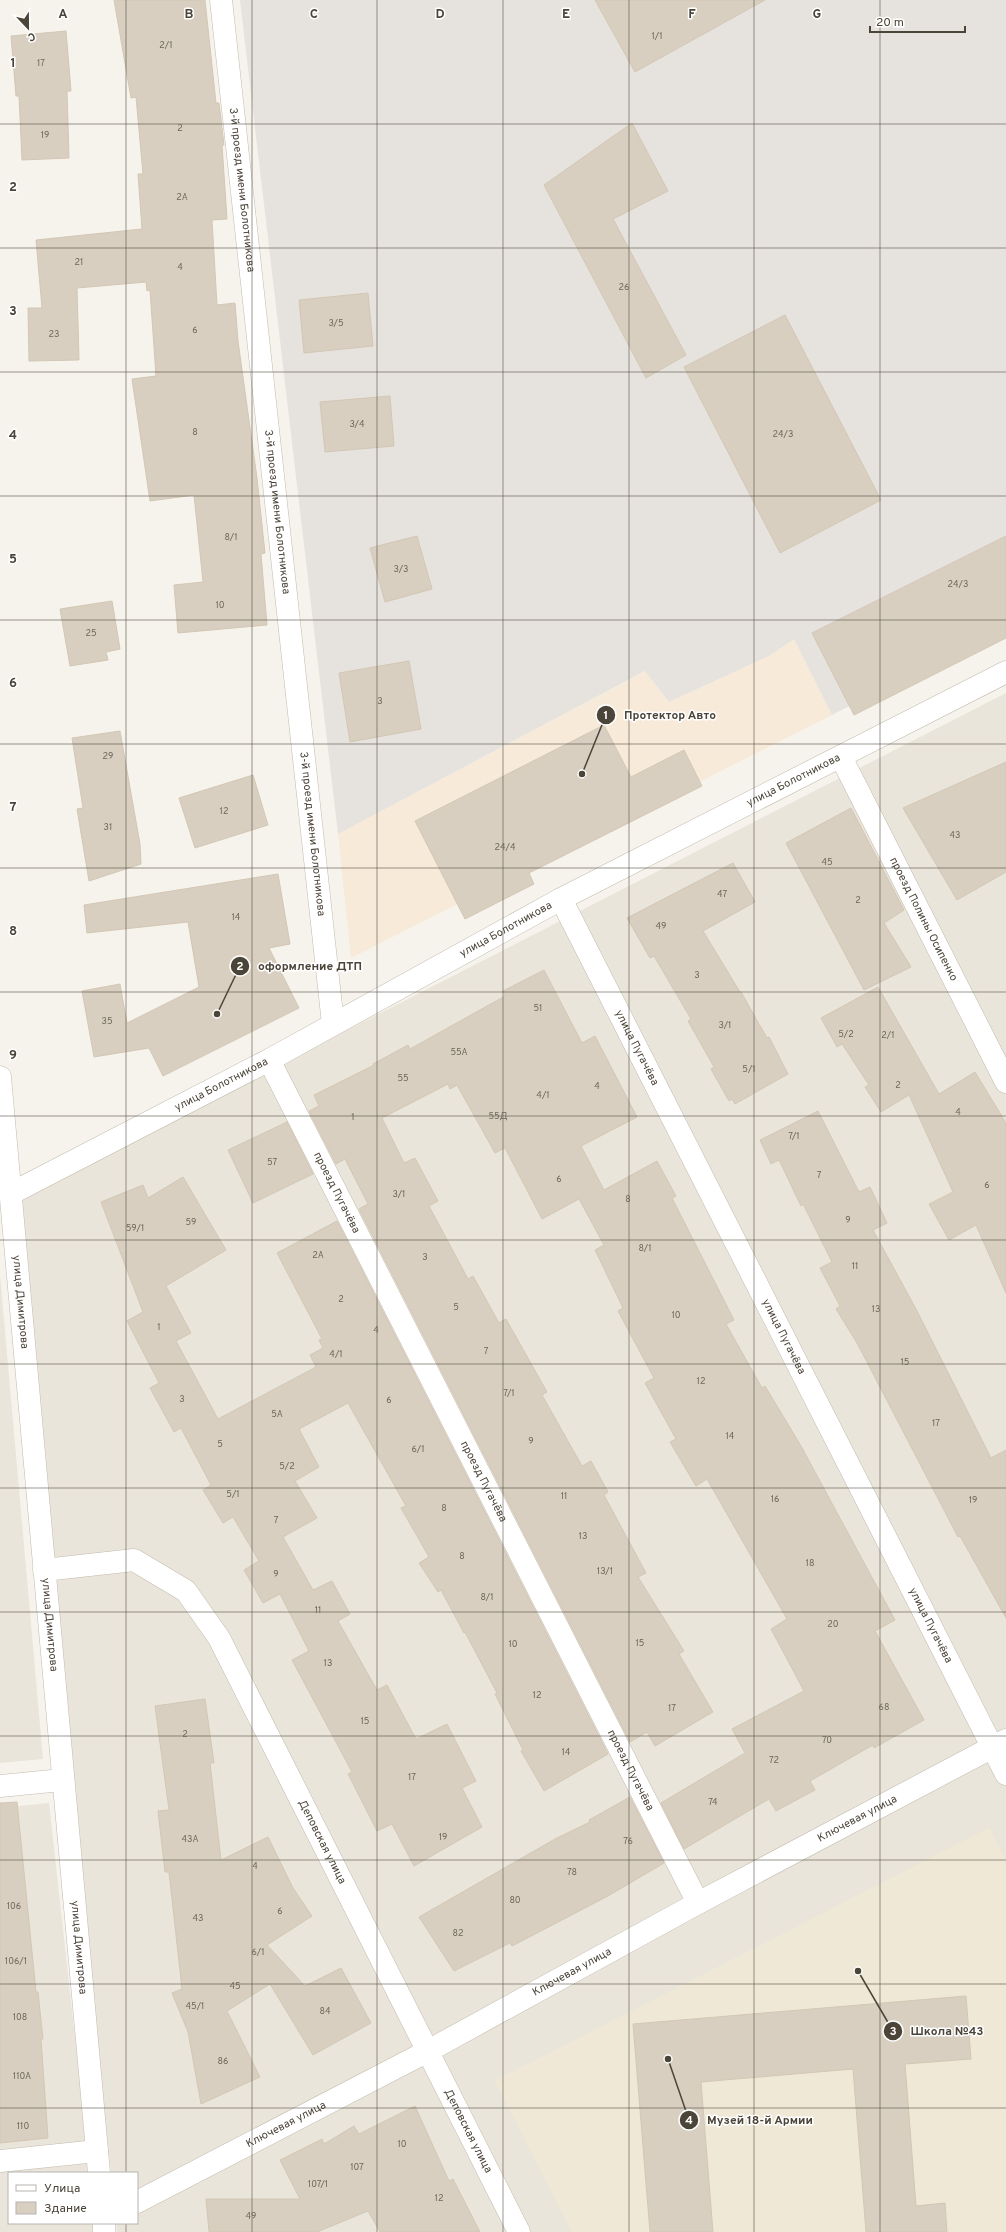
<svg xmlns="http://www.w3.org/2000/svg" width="1006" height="2232" font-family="Overpass,sans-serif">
<rect width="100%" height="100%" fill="#f6f3ec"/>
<g fill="#eae5da">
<path d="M 1006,693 L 1006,2232 L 117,2232 L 116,2223 L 137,2223 L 137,2173 L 111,2173 L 11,1202 Z"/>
<path d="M 0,1275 L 43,1759 L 0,1763 Z"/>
<path d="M 49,1803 L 90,2173 L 9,2173 L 9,2223 L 94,2223 L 94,2232 L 0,2232 L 0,1808 Z"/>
</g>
<path fill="#f7ead8" d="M 794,638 L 832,715 L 351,958 L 338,834 L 646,671 L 669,702 L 769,656 Z"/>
<path fill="#e6e2dd" d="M 240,0 L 1006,0 L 1006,625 L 832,715 L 794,639 L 769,656 L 669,702 L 645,671 L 338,834 Z"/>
<path fill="#efe8d6" d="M 989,1828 L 1006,1860 L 1006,2232 L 572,2232 L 495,2081 Z"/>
<g fill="#d8cfc1" stroke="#d3c7b4">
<path d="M 114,0 L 205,0 L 216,103 L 219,103 L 224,145 L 222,145 L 227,219 L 212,220 L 217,305 L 235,303 L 238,341 L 257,478 L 265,553 L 261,554 L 267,625 L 178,633 L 174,585 L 203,582 L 194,495 L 150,501 L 132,379 L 156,376 L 150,290 L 147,291 L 146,282 L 77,288 L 79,360 L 29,361 L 28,308 L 42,308 L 36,240 L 142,229 L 138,174 L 143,174 L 136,97 L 131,98 Z"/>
<path d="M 595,0 L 765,0 L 635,72 Z"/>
<path d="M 66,31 L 71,91 L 67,91 L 69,158 L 22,160 L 19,96 L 16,96 L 11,36 Z"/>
<path d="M 632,123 L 668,191 L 613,219 L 686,355 L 646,378 L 544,185 Z"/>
<path d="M 368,293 L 373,346 L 304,353 L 299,300 Z"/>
<path d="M 785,315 L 881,500 L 780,553 L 684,367 Z"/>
<path d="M 390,396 L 394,446 L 325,452 L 320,402 Z"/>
<path d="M 417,536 L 432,589 L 385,602 L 370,548 Z"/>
<path d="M 1006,536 L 1006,638 L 854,715 L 812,633 Z"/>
<path d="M 112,601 L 120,649 L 106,652 L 108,660 L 70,666 L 60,609 Z"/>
<path d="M 409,661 L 421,729 L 350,742 L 339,673 Z"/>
<path d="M 604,725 L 631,777 L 684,750 L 702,786 L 529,873 L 534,884 L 465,919 L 415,821 Z"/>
<path d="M 120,731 L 140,844 L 141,864 L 89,881 L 77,809 L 83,808 L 72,738 Z"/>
<path d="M 1006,762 L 1006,872 L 957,900 L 903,808 Z"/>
<path d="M 253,775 L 268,825 L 195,848 L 179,798 Z"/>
<path d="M 851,808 L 904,910 L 884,923 L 911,967 L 864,990 L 786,843 Z"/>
<path d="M 733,863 L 755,902 L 703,931 L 740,992 L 741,992 L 767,1038 L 769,1037 L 788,1074 L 735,1104 L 732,1099 L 729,1101 L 711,1069 L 714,1067 L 688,1021 L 691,1019 L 654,956 L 650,958 L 627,918 Z"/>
<path d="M 278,874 L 290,944 L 269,948 L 299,1008 L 163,1076 L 149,1048 L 94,1057 L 82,991 L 120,984 L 127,1023 L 199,987 L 188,922 L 87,933 L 84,905 Z"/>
<path d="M 544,970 L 582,1043 L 595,1036 L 637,1117 L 581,1146 L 604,1190 L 657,1161 L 676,1196 L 672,1198 L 734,1320 L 726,1324 L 762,1388 L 765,1386 L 801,1446 L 895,1620 L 875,1631 L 924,1720 L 874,1748 L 873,1745 L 810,1781 L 815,1790 L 776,1811 L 769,1799 L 684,1849 L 661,1803 L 745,1753 L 732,1729 L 804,1691 L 771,1629 L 787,1619 L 707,1479 L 696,1486 L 670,1442 L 676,1439 L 645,1383 L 654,1378 L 618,1311 L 623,1308 L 595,1250 L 604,1245 L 579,1199 L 542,1219 L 505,1148 L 495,1153 L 457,1085 L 450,1089 L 448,1084 L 382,1118 L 404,1163 L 415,1158 L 438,1201 L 429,1206 L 468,1279 L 473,1276 L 499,1323 L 506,1319 L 547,1392 L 542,1395 L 582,1466 L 591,1461 L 608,1492 L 604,1495 L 646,1573 L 638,1577 L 684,1651 L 679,1654 L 713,1712 L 655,1746 L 647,1732 L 630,1742 L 359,1209 L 368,1204 L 345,1159 L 336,1164 L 309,1111 L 319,1106 L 314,1095 L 374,1065 L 373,1064 L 408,1045 L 410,1049 L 505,996 L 503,991 Z"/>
<path d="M 878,987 L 939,1094 L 975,1072 L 1006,1123 L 1006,1293 L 976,1225 L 949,1240 L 929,1204 L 953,1192 L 909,1095 L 881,1112 L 865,1087 L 869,1085 L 842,1044 L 837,1047 L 821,1018 Z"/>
<path d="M 818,1111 L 859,1192 L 870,1187 L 887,1223 L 873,1230 L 916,1309 L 991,1458 L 1006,1450 L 1006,1618 L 960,1536 L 958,1537 L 857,1343 L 836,1309 L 840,1306 L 820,1268 L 832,1262 L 803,1204 L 801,1206 L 779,1160 L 771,1164 L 760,1140 Z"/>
<path d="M 287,1122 L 313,1174 L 253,1203 L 228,1150 Z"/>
<path d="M 183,1177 L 226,1250 L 166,1286 L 191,1333 L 176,1341 L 218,1419 L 316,1367 L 310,1355 L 323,1348 L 319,1340 L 322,1339 L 277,1253 L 337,1221 L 608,1754 L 544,1791 L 521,1751 L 523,1750 L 495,1694 L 497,1693 L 465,1632 L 464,1633 L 441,1590 L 438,1592 L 419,1563 L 429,1557 L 401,1508 L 406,1506 L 348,1403 L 299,1429 L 319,1467 L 295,1481 L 317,1518 L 283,1537 L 313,1590 L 332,1581 L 350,1614 L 338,1621 L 377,1690 L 387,1685 L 416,1739 L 447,1724 L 476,1781 L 462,1788 L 482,1827 L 414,1866 L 392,1824 L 377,1831 L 348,1774 L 352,1772 L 292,1660 L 309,1651 L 280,1594 L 263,1603 L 244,1570 L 259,1561 L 233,1517 L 223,1523 L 203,1490 L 211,1485 L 181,1428 L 174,1432 L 150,1388 L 159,1383 L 127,1321 L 143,1312 L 101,1202 L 143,1185 L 148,1198 Z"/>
<path d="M 205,1699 L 214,1763 L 210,1763 L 221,1860 L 268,1837 L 293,1888 L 312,1916 L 267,1945 L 305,1986 L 341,1968 L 371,2023 L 313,2055 L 270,1984 L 227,2011 L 260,2077 L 201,2104 L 188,2032 L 172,1993 L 182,1989 L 169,1872 L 165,1872 L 158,1811 L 169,1810 L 155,1706 Z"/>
<path d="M 630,1797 L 664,1863 L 608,1896 L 512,1946 L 510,1943 L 454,1971 L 419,1917 L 555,1839 L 590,1822 L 589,1820 Z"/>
<path d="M 17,1802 L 36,1992 L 38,1992 L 43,2039 L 41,2039 L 48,2138 L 0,2143 L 0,1803 Z"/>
<path d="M 966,1996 L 971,2059 L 905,2064 L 916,2206 L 945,2203 L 947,2232 L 866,2232 L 853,2069 L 701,2082 L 713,2232 L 650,2232 L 633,2024 Z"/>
<path d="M 415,2106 L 449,2181 L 453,2179 L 480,2232 L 380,2232 L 368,2211 L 317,2232 L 209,2232 L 206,2199 L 300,2199 L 280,2160 L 322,2139 L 324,2144 L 354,2126 L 359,2134 Z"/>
</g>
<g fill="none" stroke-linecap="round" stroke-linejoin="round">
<defs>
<g id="minor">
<path id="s1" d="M 221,0 L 333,1024"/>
<path id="s2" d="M 841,757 L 1006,1082"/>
<path id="s3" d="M 561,899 L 1006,1774"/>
<path id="s4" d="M 269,1060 L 698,1903"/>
<path id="s5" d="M 10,1194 L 269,1060 L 561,899 L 1006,672"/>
<path id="s6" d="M 44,1570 L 134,1560 L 186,1591 L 219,1638 L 519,2232"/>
<path d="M 0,1786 L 62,1780"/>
<path d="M 0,2161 L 97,2151"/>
<path id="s7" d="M 137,2202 L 428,2051 L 698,1903 L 1006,1740"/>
</g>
<g id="tertiary">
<path id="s8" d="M 0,1077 L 99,2173"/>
<path d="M 104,2223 L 104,2232"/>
</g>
</defs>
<use href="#minor" stroke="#c2bbae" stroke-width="23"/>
<use href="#tertiary" stroke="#c2bbae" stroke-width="23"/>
<use href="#minor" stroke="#fff" stroke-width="22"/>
<use href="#tertiary" stroke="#fff" stroke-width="22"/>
</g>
<path fill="none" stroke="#4b4439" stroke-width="1" stroke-opacity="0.55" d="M 126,0 L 126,2173M 252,0 L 252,2232M 377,0 L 377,2232M 503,0 L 503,2232M 629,0 L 629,2232M 754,0 L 754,2232M 880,0 L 880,2232M 0,124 L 1006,124M 0,248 L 1006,248M 0,372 L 1006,372M 0,496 L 1006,496M 0,620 L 1006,620M 0,744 L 1006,744M 0,868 L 1006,868M 0,992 L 1006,992M 0,1116 L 1006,1116M 0,1240 L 1006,1240M 0,1364 L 1006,1364M 0,1488 L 1006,1488M 0,1612 L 1006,1612M 0,1736 L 1006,1736M 0,1860 L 1006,1860M 0,1984 L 1006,1984M 0,2108 L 1006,2108M 126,2223 L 126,2232"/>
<g text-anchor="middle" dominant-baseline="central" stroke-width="3" stroke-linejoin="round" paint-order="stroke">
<g font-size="9" fill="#6e675b">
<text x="657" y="36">1/1</text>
<text x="166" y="45">2/1</text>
<text x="41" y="63">17</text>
<text x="180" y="128">2</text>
<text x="45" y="135">19</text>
<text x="182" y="197">2А</text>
<text x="79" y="262">21</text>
<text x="180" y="267">4</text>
<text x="624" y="287">26</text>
<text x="336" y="323">3/5</text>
<text x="195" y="330">6</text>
<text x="54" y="334">23</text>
<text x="357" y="424">3/4</text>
<text x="195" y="432">8</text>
<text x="783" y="434">24/3</text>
<text x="231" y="537">8/1</text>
<text x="401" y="569">3/3</text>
<text x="958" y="584">24/3</text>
<text x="220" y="605">10</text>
<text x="91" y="633">25</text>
<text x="380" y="701">3</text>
<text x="108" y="756">29</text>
<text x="224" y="811">12</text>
<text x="108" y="827">31</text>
<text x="955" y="835">43</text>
<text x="505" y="847">24/4</text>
<text x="827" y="862">45</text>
<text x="722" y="894">47</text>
<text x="858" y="900">2</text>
<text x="236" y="917">14</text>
<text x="661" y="926">49</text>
<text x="697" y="975">3</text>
<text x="538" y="1008">51</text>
<text x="107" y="1021">35</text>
<text x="725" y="1025">3/1</text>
<text x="846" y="1034">5/2</text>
<text x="888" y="1035">2/1</text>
<text x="459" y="1052">55А</text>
<text x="749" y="1069">5/1</text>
<text x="403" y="1078">55</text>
<text x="898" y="1085">2</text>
<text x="597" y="1086">4</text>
<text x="543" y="1095">4/1</text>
<text x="958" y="1112">4</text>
<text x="498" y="1116">55Д</text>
<text x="353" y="1117">1</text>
<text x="794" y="1136">7/1</text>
<text x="272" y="1162">57</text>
<text x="819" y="1175">7</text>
<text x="559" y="1179">6</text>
<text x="987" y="1185">6</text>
<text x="399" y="1194">3/1</text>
<text x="628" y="1199">8</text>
<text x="848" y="1220">9</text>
<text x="191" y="1222">59</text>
<text x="135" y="1228">59/1</text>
<text x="645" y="1248">8/1</text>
<text x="318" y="1255">2А</text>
<text x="425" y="1257">3</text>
<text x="855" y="1266">11</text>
<text x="341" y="1299">2</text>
<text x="456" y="1307">5</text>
<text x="876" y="1309">13</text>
<text x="676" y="1315">10</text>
<text x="159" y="1327">1</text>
<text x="376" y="1330">4</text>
<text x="486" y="1351">7</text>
<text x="336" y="1354">4/1</text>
<text x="905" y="1362">15</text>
<text x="701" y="1381">12</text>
<text x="509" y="1393">7/1</text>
<text x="182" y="1399">3</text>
<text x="389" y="1400">6</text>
<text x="277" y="1414">5А</text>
<text x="936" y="1423">17</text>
<text x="730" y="1436">14</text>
<text x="531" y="1441">9</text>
<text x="220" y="1444">5</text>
<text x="418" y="1449">6/1</text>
<text x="287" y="1466">5/2</text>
<text x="233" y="1494">5/1</text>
<text x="564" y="1496">11</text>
<text x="775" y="1499">16</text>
<text x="973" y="1500">19</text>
<text x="444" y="1508">8</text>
<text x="276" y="1520">7</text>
<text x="583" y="1536">13</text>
<text x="462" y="1556">8</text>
<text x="810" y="1563">18</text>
<text x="605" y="1571">13/1</text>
<text x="276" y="1574">9</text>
<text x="487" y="1597">8/1</text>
<text x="318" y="1610">11</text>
<text x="833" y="1624">20</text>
<text x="640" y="1643">15</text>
<text x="513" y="1644">10</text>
<text x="328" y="1663">13</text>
<text x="537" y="1695">12</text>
<text x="884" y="1707">68</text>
<text x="672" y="1708">17</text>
<text x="365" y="1721">15</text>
<text x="185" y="1734">2</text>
<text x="827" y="1740">70</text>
<text x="566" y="1752">14</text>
<text x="774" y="1760">72</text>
<text x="412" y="1777">17</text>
<text x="713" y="1802">74</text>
<text x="443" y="1837">19</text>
<text x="190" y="1839">43А</text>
<text x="628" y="1841">76</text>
<text x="255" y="1866">4</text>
<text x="572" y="1872">78</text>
<text x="515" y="1900">80</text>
<text x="14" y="1906">106</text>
<text x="280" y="1911">6</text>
<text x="198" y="1918">43</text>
<text x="458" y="1933">82</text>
<text x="258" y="1952">6/1</text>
<text x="16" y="1961">106/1</text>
<text x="235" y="1986">45</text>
<text x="195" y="2006">45/1</text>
<text x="325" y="2011">84</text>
<text x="20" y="2017">108</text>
<text x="223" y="2061">86</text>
<text x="22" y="2076">110А</text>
<text x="23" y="2126">110</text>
<text x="402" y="2144">10</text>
<text x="357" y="2167">107</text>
<text x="318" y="2184">107/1</text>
<text x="439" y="2198">12</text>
<text x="251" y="2216">49</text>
</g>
<g font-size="11" fill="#4b4439" stroke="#fff">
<text stroke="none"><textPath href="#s1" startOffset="191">3-й проезд имени Болотникова</textPath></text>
<text stroke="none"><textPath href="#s1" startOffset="515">3-й проезд имени Болотникова</textPath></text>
<text stroke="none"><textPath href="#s5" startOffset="886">улица Болотникова</textPath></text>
<text stroke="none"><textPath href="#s1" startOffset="839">3-й проезд имени Болотникова</textPath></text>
<text stroke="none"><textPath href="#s2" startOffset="182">проезд Полины Осипенко</textPath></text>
<text stroke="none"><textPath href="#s5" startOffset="562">улица Болотникова</textPath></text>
<text stroke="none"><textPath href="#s3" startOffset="167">улица Пугачёва</textPath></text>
<text stroke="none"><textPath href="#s5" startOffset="238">улица Болотникова</textPath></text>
<text stroke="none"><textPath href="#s4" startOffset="149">проезд Пугачёва</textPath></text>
<text stroke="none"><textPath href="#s8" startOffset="226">улица Димитрова</textPath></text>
<text stroke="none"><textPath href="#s3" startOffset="491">улица Пугачёва</textPath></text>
<text stroke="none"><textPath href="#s4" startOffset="473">проезд Пугачёва</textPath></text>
<text stroke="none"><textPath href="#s8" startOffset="550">улица Димитрова</textPath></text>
<text stroke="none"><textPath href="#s3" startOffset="815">улица Пугачёва</textPath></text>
<text stroke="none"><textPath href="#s4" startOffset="797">проезд Пугачёва</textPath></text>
<text stroke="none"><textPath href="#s7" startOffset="816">Ключевая улица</textPath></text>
<text stroke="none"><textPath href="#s6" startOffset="437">Деповская улица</textPath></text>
<text stroke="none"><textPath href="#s8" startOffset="874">улица Димитрова</textPath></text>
<text stroke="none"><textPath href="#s7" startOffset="492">Ключевая улица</textPath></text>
<text stroke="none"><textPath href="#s7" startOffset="168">Ключевая улица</textPath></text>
<text stroke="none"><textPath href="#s6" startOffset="761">Деповская улица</textPath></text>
</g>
</g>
<g font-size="13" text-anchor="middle" font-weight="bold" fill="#4b4439" stroke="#fff" stroke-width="3" stroke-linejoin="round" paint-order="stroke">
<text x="63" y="18">A</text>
<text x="189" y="18">B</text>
<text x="314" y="18">C</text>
<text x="440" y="18">D</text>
<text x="566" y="18">E</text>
<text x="692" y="18">F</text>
<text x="817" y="18">G</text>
<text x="13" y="67">1</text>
<text x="13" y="191">2</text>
<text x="13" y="315">3</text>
<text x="13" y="439">4</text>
<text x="13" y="563">5</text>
<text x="13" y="687">6</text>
<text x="13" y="811">7</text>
<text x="13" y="935">8</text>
<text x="13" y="1059">9</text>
</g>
<path fill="none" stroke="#4b4439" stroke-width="1.5" d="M582 774L606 715M217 1014L240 966M858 1971L893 2031M668 2059L689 2120"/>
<g fill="#4b4439" stroke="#fff" stroke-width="1.5">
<circle cx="582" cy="774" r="4"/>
<circle cx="217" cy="1014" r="4"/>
<circle cx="858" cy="1971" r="4"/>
<circle cx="668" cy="2059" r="4"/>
<circle cx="606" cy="715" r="10"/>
<circle cx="240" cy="966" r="10"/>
<circle cx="893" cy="2031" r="10"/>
<circle cx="689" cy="2120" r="10"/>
</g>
<g font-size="12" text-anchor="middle" font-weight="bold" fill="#fff">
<text x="606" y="719">1</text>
<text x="240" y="970">2</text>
<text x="893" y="2035">3</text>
<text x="689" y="2124">4</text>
</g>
<g font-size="12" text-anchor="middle" font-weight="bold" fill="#4b4439" stroke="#fff" stroke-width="3" stroke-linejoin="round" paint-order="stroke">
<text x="670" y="719">Протектор Авто</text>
<text x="310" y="970">оформление ДТП</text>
<text x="947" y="2035">Школа №43</text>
<text x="760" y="2124">Музей 18-й Армии</text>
</g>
<rect x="8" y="2172" width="130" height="52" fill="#ffffff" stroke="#b7b4b0"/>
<rect x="16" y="2185" width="20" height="6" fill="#ffffff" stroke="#b7b4b0"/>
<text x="44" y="2192" font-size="12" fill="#4b4439">Улица</text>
<rect x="16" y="2202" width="20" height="12" fill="#d8cfc1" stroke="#b7b4b0"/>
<text x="44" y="2212" font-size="12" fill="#4b4439">Здание</text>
<g transform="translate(28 28) rotate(158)" stroke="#ffffff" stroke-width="3" paint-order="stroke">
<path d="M0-3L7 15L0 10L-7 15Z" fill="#4b4439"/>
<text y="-6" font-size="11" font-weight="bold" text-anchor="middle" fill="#4b4439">С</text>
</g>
<path d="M870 26v6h95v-6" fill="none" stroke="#4b4439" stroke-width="2"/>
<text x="876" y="26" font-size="12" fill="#4b4439" stroke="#ffffff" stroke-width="3" paint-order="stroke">20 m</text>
</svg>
